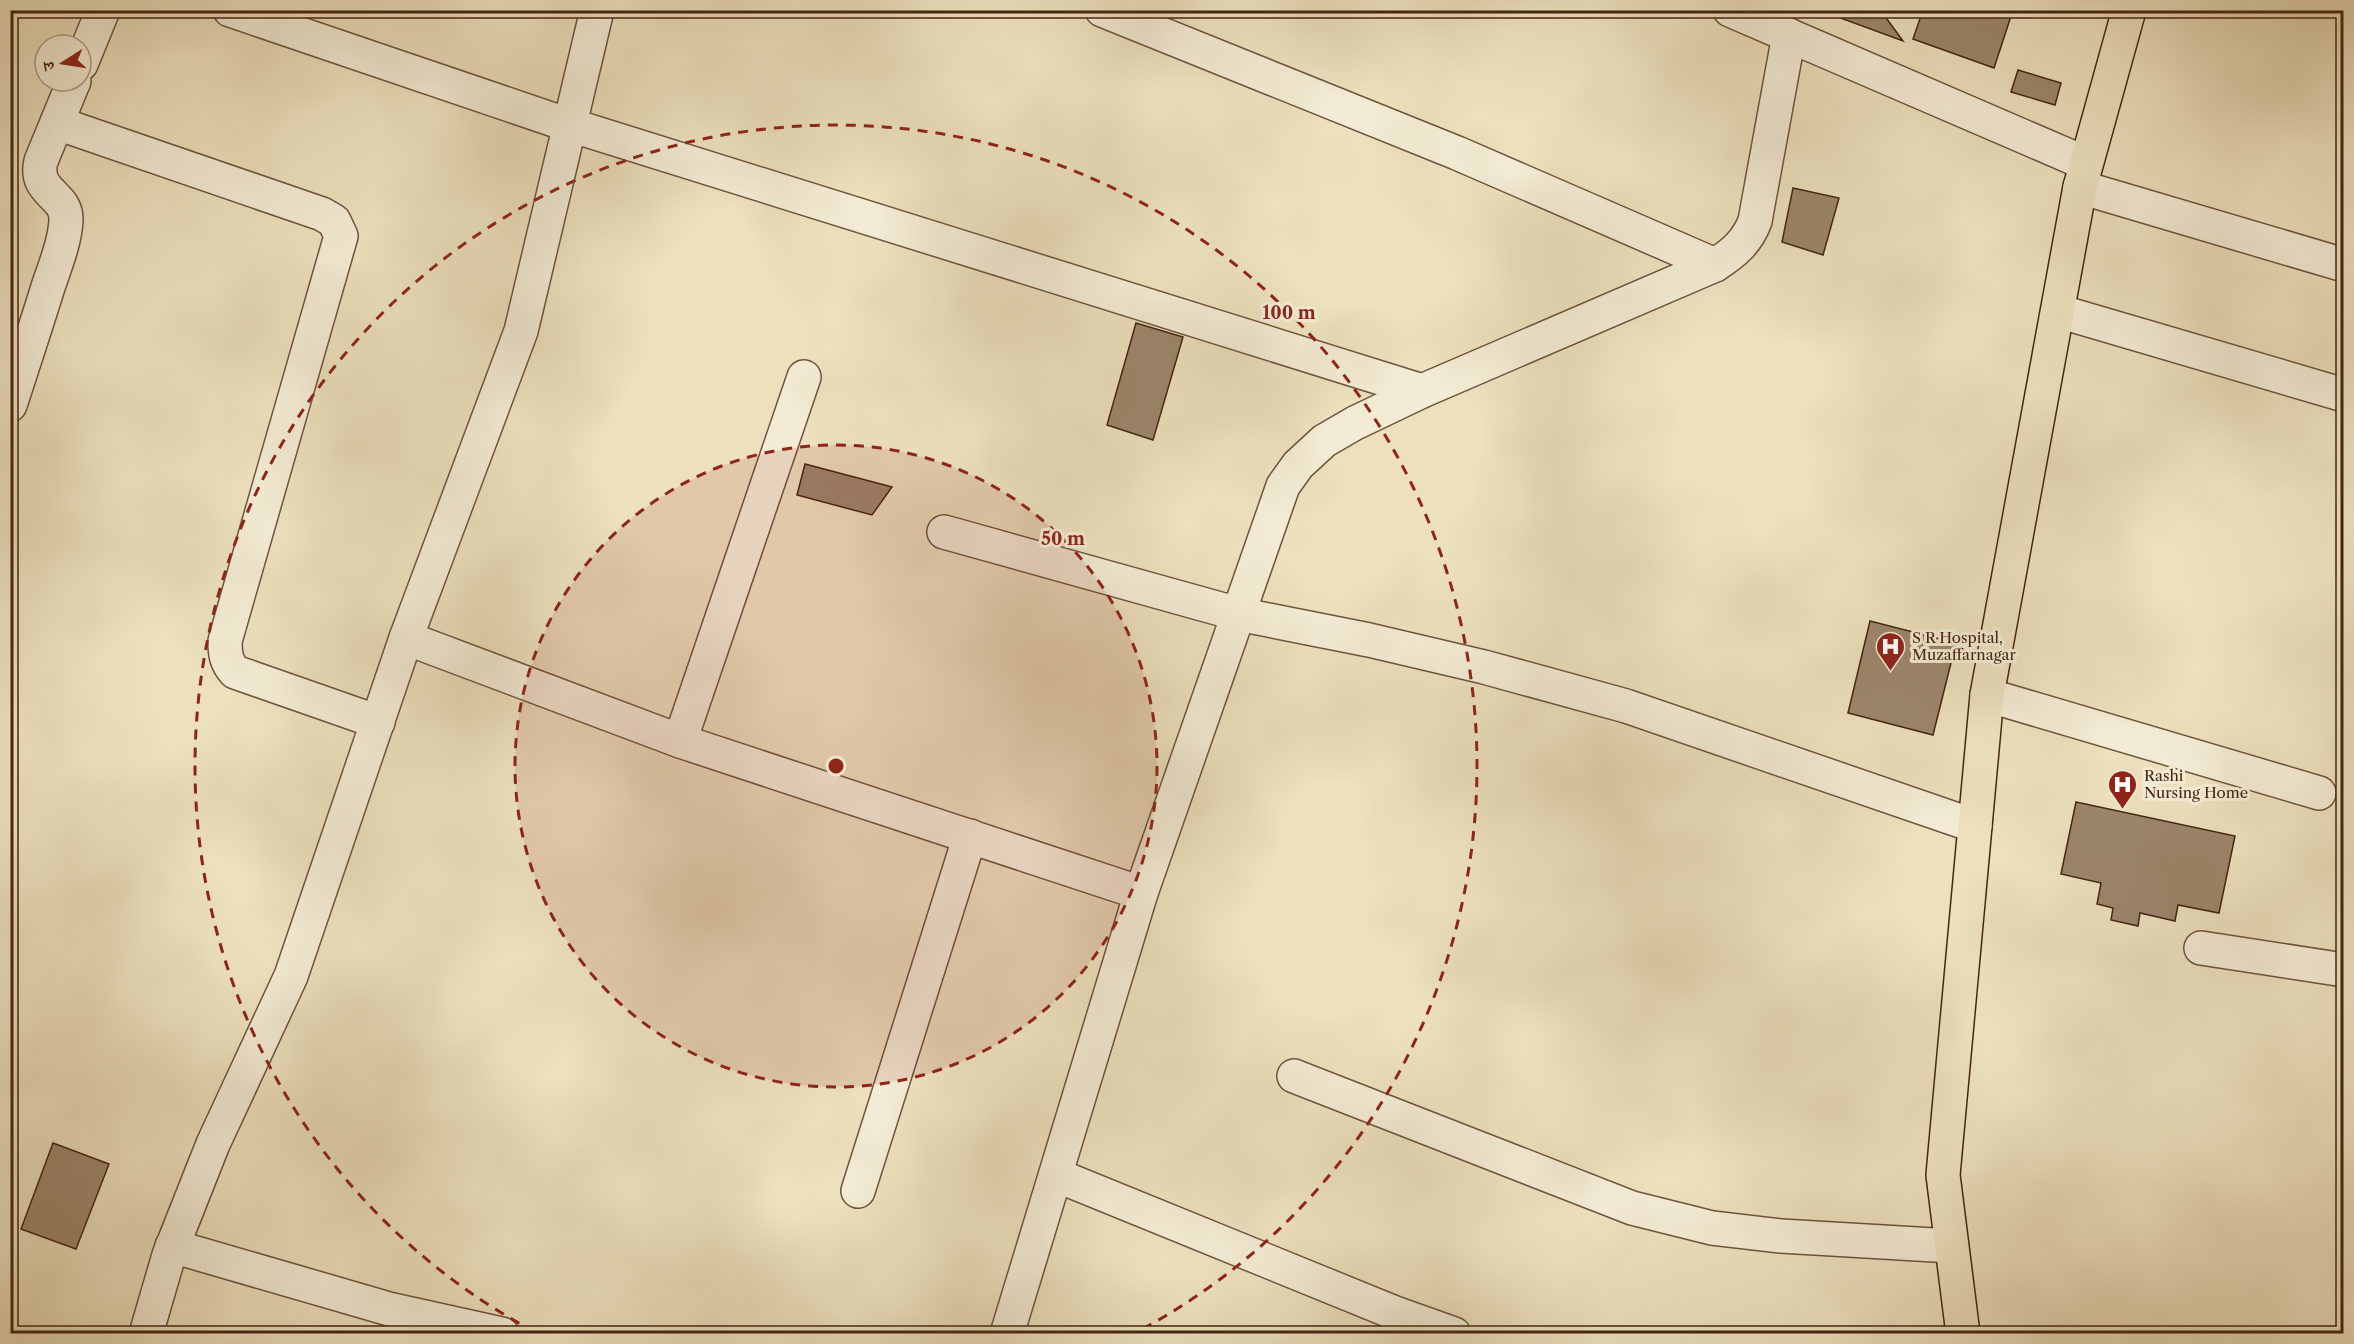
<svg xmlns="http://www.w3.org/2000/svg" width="2354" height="1344" font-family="'Libre Caslon Text','Noto Serif Devanagari',serif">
<rect width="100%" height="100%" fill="#ece0bd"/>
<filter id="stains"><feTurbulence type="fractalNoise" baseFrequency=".00333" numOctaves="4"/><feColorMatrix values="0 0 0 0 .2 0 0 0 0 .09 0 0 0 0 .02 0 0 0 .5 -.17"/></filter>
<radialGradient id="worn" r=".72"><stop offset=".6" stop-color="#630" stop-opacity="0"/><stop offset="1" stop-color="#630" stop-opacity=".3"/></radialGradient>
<g fill="#9b866b" stroke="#442512" stroke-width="1.5">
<path d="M 1819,10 L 1897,10 L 1884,15 L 1903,41 Z"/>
<path d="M 1923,10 L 2013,10 L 1994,68 L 1913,39 Z"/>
<path d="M 2018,70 L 2061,83 L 2055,105 L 2011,92 Z"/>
<path d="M 1793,188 L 1839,198 L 1823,255 L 1782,242 Z"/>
<path d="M 1136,323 L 1183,337 L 1153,440 L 1107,425 Z"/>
<path d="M 805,464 L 892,487 L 872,515 L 797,495 Z"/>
<path d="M 1870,621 L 1956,643 L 1933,735 L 1848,713 Z"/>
<path d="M 2076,802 L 2235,836 L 2219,913 L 2178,905 L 2175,921 L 2140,913 L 2138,926 L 2111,920 L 2113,908 L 2097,904 L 2101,883 L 2061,874 Z"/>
<path d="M 53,1143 L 109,1164 L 76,1249 L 21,1229 Z"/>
</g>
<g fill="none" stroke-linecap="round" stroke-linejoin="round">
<defs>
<g id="minor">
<path d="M 230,10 L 551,119 L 1422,391"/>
<path d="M 1102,10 L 1457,153 L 1715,265"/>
<path d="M 1730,10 L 2085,163"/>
<path d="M 81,64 L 103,10"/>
<path d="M 57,123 L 322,214 L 334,221 L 341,236 L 225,641 C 225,654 226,662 235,672 L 378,722"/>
<path d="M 2080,187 L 2344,265"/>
<path d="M 2058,311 L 2344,395"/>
<path d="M 804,377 L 680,741 L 1141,893"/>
<path d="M 10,405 C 23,365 36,326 48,287 C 55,266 65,242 66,220 C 67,194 33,193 41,161 L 74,81"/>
<path d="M 944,532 L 1238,614 L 1369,640 L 1484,667 L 1626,706 L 1975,826"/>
<path d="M 406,638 L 680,741"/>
<path d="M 1987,695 L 2319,793"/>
<path d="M 2201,948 L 2344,970"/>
<path d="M 1294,1076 L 1632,1208 L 1712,1228 L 1781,1236 L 1951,1246"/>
<path d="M 1056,1175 L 1395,1313 L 1454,1334"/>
<path d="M 858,1191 L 970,836"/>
<path d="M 172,1246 L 389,1309 L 502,1334"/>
<path d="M 146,1334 L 169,1255 L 213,1144 L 291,976 L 406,638 L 521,331 L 597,10"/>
<path d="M 1007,1334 L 1141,893 L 1283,486 L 1298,465 L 1324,441 L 1355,423 L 1422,391 L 1715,265 C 1734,253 1747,242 1755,221 L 1789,35"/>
</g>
<path id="major" d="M 1963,1334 L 1943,1175 L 1987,695 L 2080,187 L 2129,10"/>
</defs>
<use href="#minor" stroke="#6e543d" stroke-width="36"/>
<use href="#major" stroke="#442512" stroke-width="36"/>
<use href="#minor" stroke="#f3ebd4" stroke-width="33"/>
<use href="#major" stroke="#ece0bd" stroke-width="33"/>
</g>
<circle cx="836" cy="766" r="321" fill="#8f2418" fill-opacity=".12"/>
<g fill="none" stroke="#8f2418" stroke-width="3" stroke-dasharray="10 8">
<circle cx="836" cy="766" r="321"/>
<path d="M535 1332A641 641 0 1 1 1137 1332"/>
</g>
<defs>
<symbol id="hospital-pin" viewBox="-11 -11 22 30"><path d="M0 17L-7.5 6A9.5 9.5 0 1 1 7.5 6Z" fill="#8f2418" stroke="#f3ebd4"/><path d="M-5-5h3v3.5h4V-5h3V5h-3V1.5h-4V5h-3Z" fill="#fff"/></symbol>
</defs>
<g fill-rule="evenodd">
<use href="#hospital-pin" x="1874" y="630" width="33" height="45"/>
<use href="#hospital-pin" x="2106" y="768" width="33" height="45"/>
</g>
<g text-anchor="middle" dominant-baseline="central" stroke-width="6" stroke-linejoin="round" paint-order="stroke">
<g font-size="15" fill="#442512" stroke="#f3ebd4" text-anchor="start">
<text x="1912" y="637">S R Hospital,<tspan x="1912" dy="17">Muzaffarnagar</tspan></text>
<text x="2144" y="775">Rashi<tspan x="2144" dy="17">Nursing Home</tspan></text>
</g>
</g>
<circle cx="836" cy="766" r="9" fill="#8f2418" stroke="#f3ebd4" stroke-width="3"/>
<g font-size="18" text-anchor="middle" font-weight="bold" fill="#8f2418" stroke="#f3ebd4" stroke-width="6" stroke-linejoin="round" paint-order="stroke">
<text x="1289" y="319">100 m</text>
<text x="1063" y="545">50 m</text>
</g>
<rect width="2354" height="1344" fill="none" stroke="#ece0bd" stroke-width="36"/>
<rect x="12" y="12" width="2330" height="1320" fill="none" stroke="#442512" stroke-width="3"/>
<rect x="18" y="18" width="2318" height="1308" fill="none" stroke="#442512" stroke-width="1.5"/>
<g transform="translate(63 63) rotate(258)"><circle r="28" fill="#f3ebd4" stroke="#ad9c86" stroke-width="1.5"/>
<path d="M0-4.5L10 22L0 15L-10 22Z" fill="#8f2418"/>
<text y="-9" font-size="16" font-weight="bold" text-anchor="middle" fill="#442512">उ</text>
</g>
<rect width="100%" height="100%" filter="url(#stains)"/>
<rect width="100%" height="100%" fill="url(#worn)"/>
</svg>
